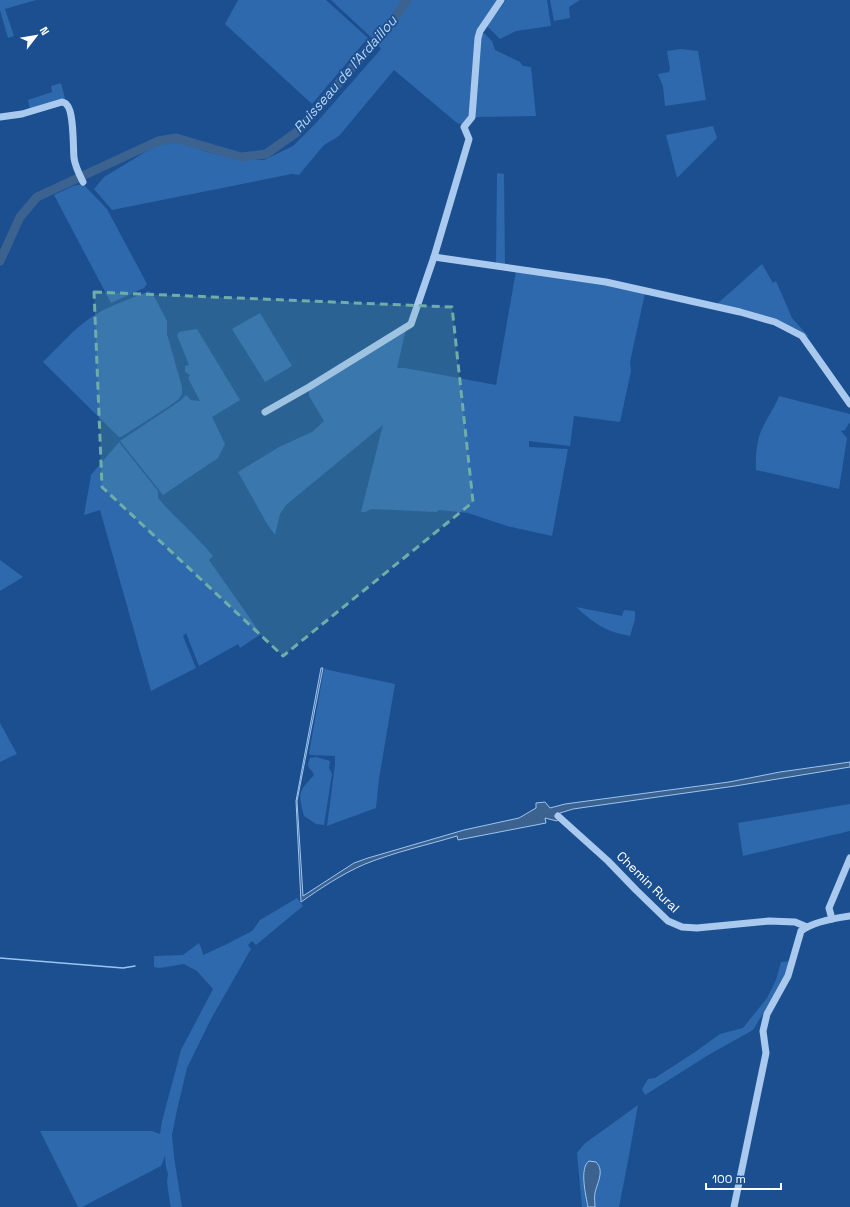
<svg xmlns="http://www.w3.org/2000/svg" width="850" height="1207" font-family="'Space Grotesk',sans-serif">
<rect width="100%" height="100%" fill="#1b4f8f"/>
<g fill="#2e69ad">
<path d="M 0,0 L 36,0 L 5,9 L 14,36 L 8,38 L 0,10 Z"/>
<path d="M 238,0 L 326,0 L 368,38 L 312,104 L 225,24 Z"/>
<path d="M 331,0 L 501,0 L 477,33 L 470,113 L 463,125 L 457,123 L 394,70 L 339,136 L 324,145 L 299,175 L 292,174 L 112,210 L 94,189 L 104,177 L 160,143 L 179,141 L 204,151 L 239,160 L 264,160 L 293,146 L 317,122 L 381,49 L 375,41 Z"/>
<path d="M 506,0 L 547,0 L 551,26 L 516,31 L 500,39 L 487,26 Z"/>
<path d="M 550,0 L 580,0 L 569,7 L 570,18 L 554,21 Z"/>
<path d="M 484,33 L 492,41 L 495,50 L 520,62 L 523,66 L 531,67 L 536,116 L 476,117 L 476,84 L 481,37 Z"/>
<path d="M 681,49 L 698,51 L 706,100 L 665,106 L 663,87 L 658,74 L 669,72 L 670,69 L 667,51 Z"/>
<path d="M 61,83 L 65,98 L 63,100 L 30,109 L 28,100 L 52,92 L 51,86 Z"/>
<path d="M 713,126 L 717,138 L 677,178 L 666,135 Z"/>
<path d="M 497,173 L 504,174 L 505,265 L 496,264 Z"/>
<path d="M 83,184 L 107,209 L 147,284 L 144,288 L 111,303 L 54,195 L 73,186 Z"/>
<path d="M 762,264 L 773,283 L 776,281 L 792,318 L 809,337 L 772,320 L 717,304 Z"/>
<path d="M 516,271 L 604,284 L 645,293 L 630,362 L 631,371 L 620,422 L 574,416 L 570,446 L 529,441 L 529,447 L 568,449 L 552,536 L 507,526 L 468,513 L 439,510 L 437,512 L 371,509 L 365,512 L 361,512 L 383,425 L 286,505 L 280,514 L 275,535 L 266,522 L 238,472 L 279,447 L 312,432 L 324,421 L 309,396 L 309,388 L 406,329 L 397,368 L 405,368 L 496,385 Z"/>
<path d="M 149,291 L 155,298 L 167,321 L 167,334 L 182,387 L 182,394 L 179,399 L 168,407 L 121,437 L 119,437 L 43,362 C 58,347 73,330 90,318 C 108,306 130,299 149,291 Z"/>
<path d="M 260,313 L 292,366 L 265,382 L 232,329 Z"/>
<path d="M 197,329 L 240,400 L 212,417 L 225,444 L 218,458 L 163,495 L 120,441 L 180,401 L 186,395 L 191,400 L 200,401 L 188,378 L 190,375 L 185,372 L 185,366 L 189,365 L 177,335 L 179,332 Z"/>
<path d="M 779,396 L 850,414 L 850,422 L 845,430 L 841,431 L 847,438 L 839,489 L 756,470 C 755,458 757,437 763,427 C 768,416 775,407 779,396 Z"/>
<path d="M 119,442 L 158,491 L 158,498 C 175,518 196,535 213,556 L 209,560 L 261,634 L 240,648 L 238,644 L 199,666 L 186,633 L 183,636 L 196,668 L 151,691 L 100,510 L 84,515 L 91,475 Z"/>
<path d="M 0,560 L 23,577 L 0,591 Z"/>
<path d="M 576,607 L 622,616 L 624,610 L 635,611 L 635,619 L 630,636 C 604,631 595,624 576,607 Z"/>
<path d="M 324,669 L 395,684 L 379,779 L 376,808 L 327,826 L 335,765 L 335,756 L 310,755 L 309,753 Z"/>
<path d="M 0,723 L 17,754 L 0,762 Z"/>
<path d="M 316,757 L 330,761 L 329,768 L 332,774 L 324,825 L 316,824 L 304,816 C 298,793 298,792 314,775 C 311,766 305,770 310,758 Z"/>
<path d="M 850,804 L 850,831 L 743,856 L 738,823 Z"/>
<path d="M 297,898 L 303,906 L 256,945 L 252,941 L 248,945 L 251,949 L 211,1019 L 187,1068 L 177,1110 L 172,1135 L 174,1157 L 182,1207 L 171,1207 L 170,1204 L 167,1182 L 168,1174 L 166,1167 L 165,1156 L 161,1166 L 82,1207 L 78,1207 L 40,1131 L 152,1131 L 160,1134 L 162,1121 L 181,1050 L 213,989 L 197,971 L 184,964 L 159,968 L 154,967 L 154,956 L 183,955 L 199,943 L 202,950 L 203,955 L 225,945 L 252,931 L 260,920 Z"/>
<path d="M 791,961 L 785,977 L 753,1030 L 710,1054 L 645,1095 L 642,1089 L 648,1079 L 655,1078 L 695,1052 L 720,1034 L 743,1028 L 767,998 L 776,980 L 781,962 Z"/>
<path d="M 638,1105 L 628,1161 L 619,1207 L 582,1207 L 577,1153 L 584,1144 Z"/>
</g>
<g fill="#3c6290" stroke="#9cc4f0">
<path d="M 321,668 L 323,668 L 297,801 L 303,896 L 354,863 L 368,858 L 464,830 L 519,818 L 536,808 L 536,803 L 545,802 L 550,808 L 565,804 L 729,782 L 780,772 L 850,762 L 850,767 L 735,786 L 573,809 L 560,813 L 557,821 L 545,818 L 546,823 L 458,840 L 457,836 C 427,845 395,852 365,864 C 342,874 321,888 301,902 L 296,801 Z"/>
<path d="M 589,1161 L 596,1162 C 605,1171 597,1183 595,1193 C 594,1198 595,1203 595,1207 L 588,1207 C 586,1196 579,1168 589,1161 Z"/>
</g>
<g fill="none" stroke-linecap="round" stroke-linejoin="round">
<path stroke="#9cc4f0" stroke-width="1.5" d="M 0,958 L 123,968 L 135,966"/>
<path stroke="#3c6290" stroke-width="9" d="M 0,261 L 20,217 L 37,197 L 158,141 L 176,138 L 241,157 L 266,154 L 297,132 L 372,44 L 388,28 L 407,0"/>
<g stroke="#a9c9ee" stroke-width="7">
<path d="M 0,117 L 22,114 L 62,102 C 65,103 66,103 67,105 C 74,112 73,147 74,158 C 75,166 79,174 83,182"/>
<path d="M 434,257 L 606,282 L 740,312 L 775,322 L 802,336 L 850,404"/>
<path d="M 265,412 L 309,387 L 411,324 L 434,257 L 469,139 L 464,127 L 472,117 L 478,38 L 480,31 L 501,0"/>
<path d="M 558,816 L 608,861 L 636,890 L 668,921 L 682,927 L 697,928 L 769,921 L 795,922 L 807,927"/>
<path d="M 832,919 L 829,908 L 850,858"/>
<path d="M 734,1207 L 766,1053 L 763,1031 L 767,1014 L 788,976 L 801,931 C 812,922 836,918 850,916"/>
</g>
</g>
<path fill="#6fada8" fill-opacity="0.2" stroke="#6fada8" stroke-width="3" stroke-dasharray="8 5" stroke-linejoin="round" d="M 94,292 L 452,307 L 473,502 L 283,656 L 102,487 Z"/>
<g text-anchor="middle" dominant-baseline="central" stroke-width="3.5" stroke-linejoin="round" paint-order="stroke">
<g font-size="13" fill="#fff" stroke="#1b4f8f">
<text transform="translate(648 882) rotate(44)">Chemin Rural</text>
</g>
<g font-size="14" font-style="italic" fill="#b5d3f5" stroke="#1b4f8f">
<text transform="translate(345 74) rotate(-49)">Ruisseau de l'Ardaillou</text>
</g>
</g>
<g transform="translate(36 36) rotate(59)" stroke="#1b4f8f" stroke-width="3" paint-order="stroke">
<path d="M0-3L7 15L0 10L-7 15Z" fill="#ffffff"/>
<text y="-6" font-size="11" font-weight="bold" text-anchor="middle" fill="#ffffff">N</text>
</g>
<path d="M706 1183v6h75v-6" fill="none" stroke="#ffffff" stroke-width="2"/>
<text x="712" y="1183" font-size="12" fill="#ffffff" stroke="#1b4f8f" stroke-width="3" paint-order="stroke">100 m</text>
</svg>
